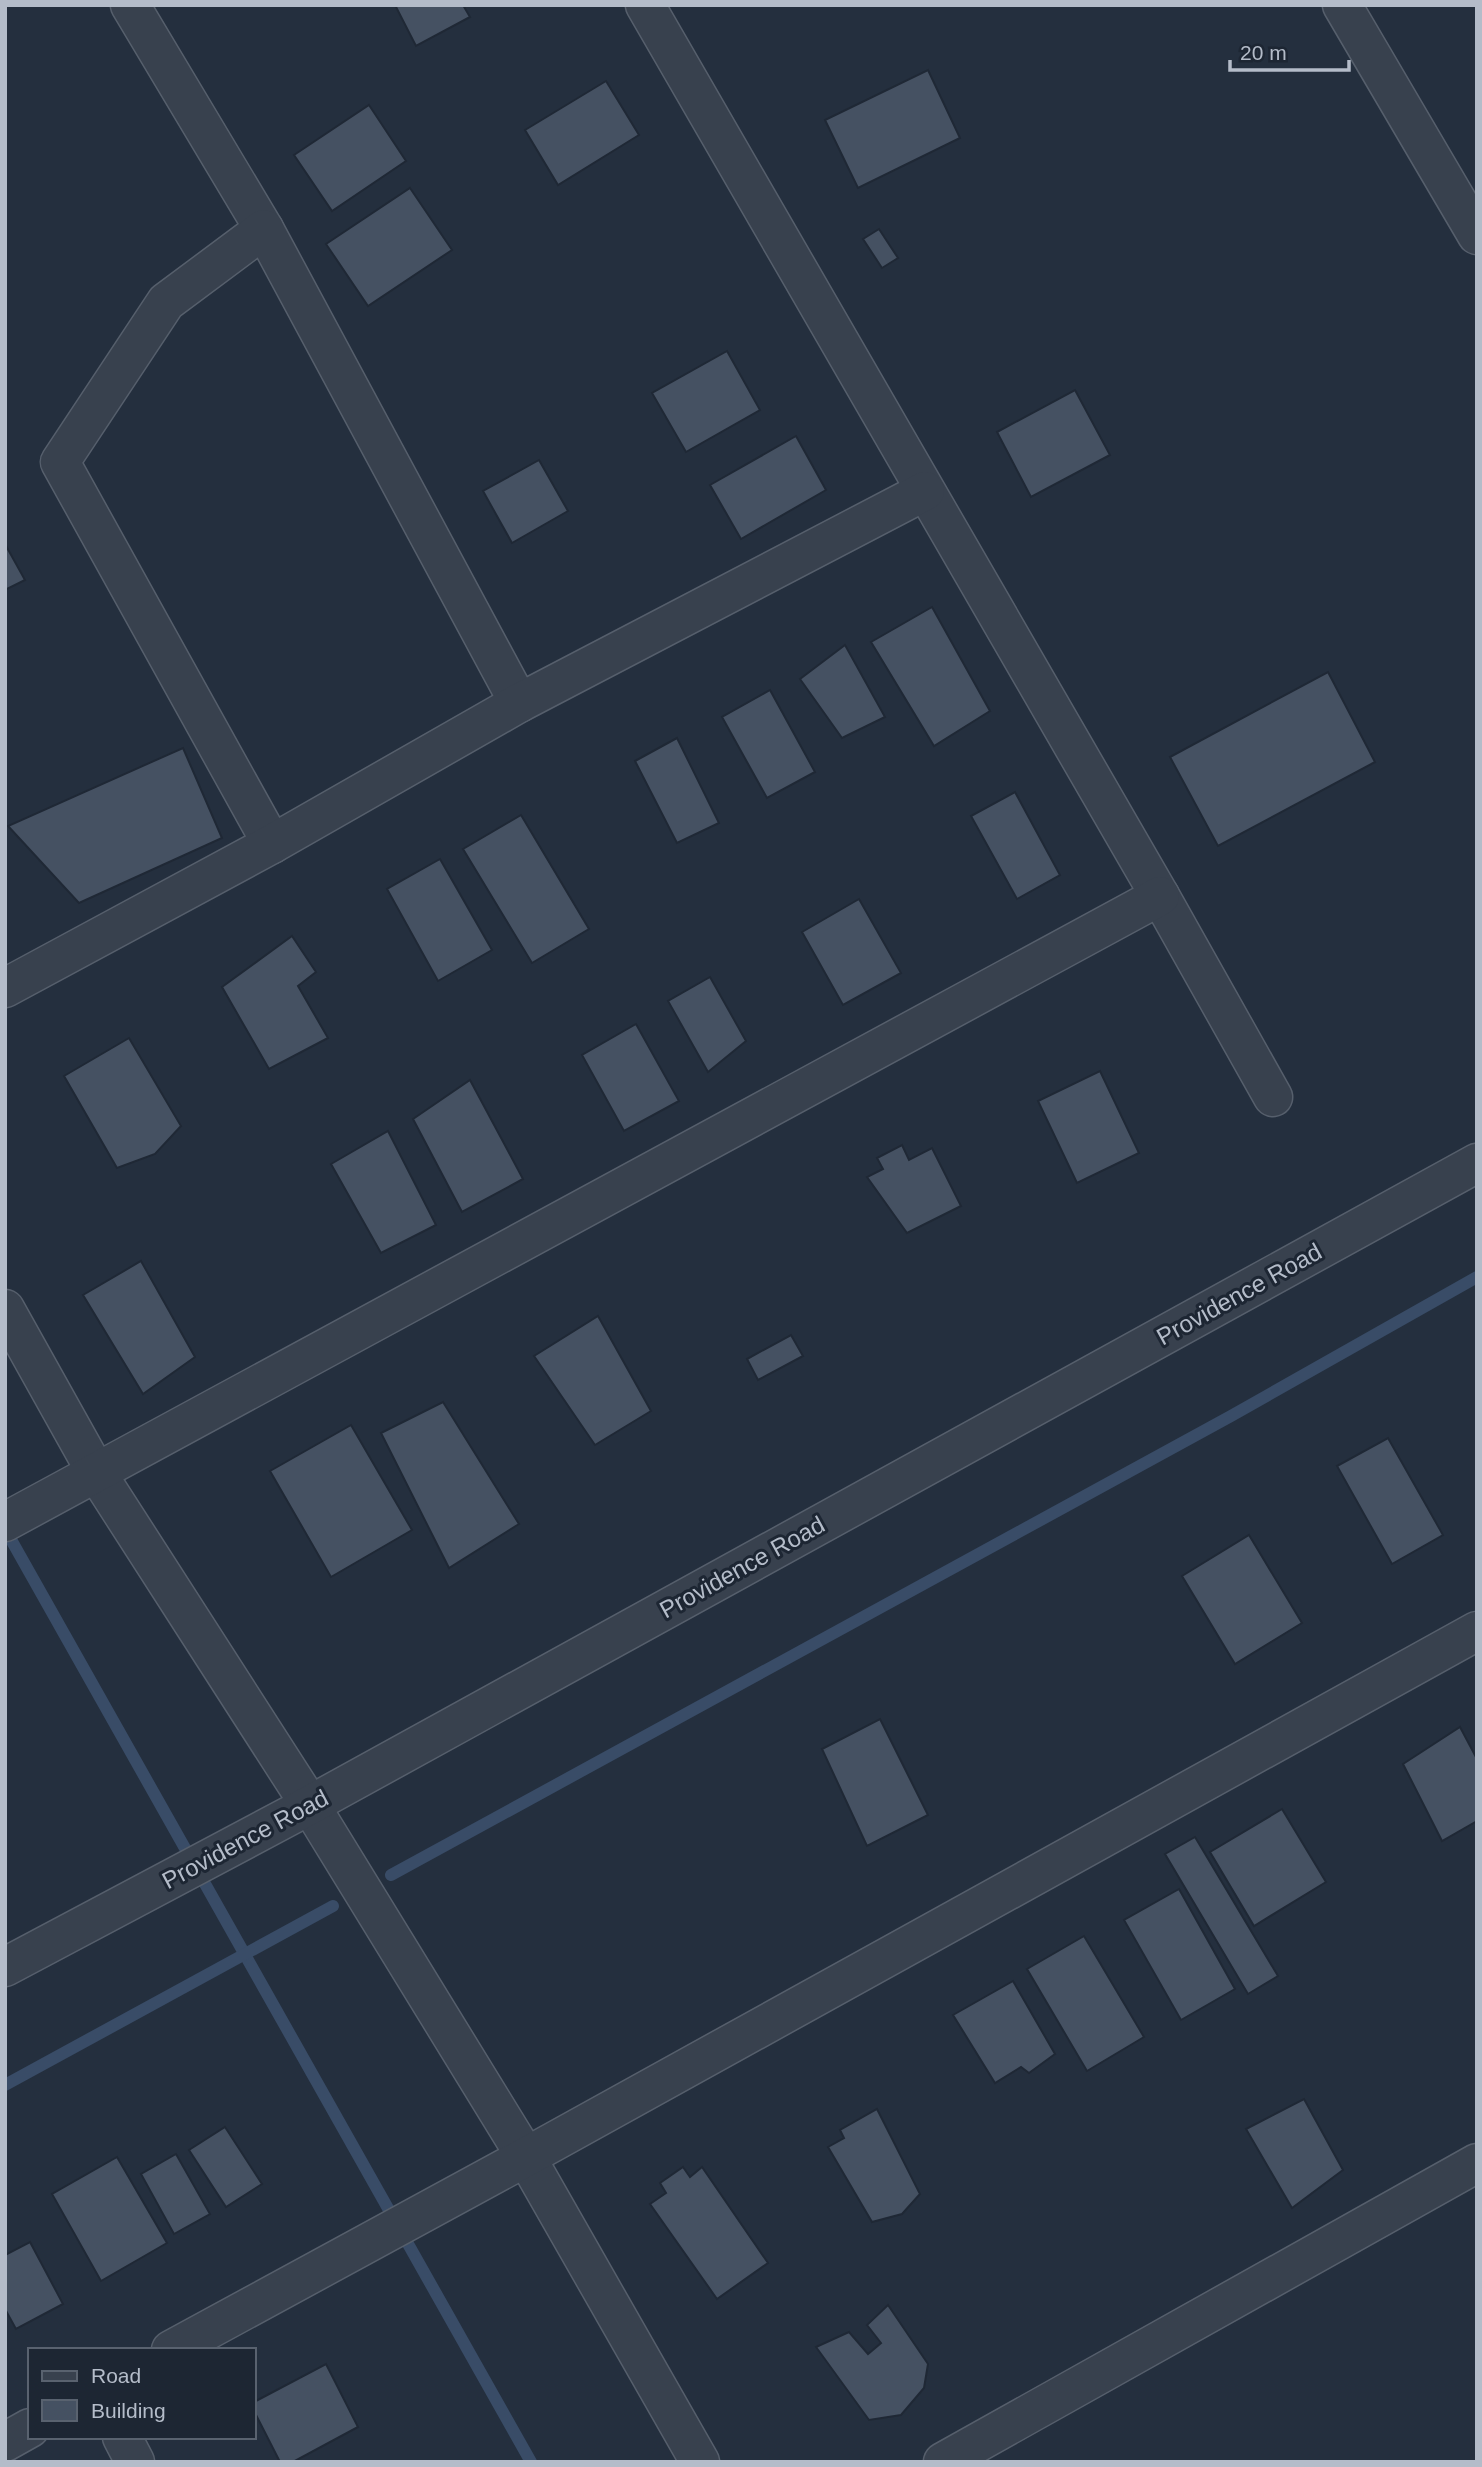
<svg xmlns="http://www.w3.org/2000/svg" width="1482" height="2467" font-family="Helvetica,sans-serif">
<rect width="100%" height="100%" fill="#242f3e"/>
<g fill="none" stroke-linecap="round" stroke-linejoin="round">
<g stroke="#394c67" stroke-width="12">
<path d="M 5,1529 L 531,2462"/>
<path d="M 391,1875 L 1231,1416 L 1477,1277"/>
<path d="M 5,2085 L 333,1906"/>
</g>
</g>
<g fill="#455162" stroke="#1f2835" stroke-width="2">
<path d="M 395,5 L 463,5 L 470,17 L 416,46 Z"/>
<path d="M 928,70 L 960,138 L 858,188 L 825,120 Z"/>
<path d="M 606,81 L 639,135 L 558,185 L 525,130 Z"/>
<path d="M 369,105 L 406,161 L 332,211 L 294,155 Z"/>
<path d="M 410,188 L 452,250 L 368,306 L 326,244 Z"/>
<path d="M 879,229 L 898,258 L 882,268 L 863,239 Z"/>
<path d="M 727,351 L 760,410 L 686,452 L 652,393 Z"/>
<path d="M 1075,390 L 1110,455 L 1031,497 L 997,432 Z"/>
<path d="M 796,436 L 826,490 L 741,539 L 710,485 Z"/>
<path d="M 539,460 L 568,511 L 512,543 L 483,491 Z"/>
<path d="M 5,544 L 25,580 L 5,590 Z"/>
<path d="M 932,607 L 990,711 L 934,746 L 871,642 Z"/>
<path d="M 845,645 L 885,717 L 842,738 L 800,679 Z"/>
<path d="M 1328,672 L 1375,762 L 1218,846 L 1170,757 Z"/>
<path d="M 770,690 L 815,772 L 767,798 L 722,717 Z"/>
<path d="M 677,738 L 719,823 L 677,843 L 635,761 Z"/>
<path d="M 183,748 L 222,838 L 79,903 L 8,826 Z"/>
<path d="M 1015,792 L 1060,875 L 1017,899 L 971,816 Z"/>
<path d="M 521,815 L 589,929 L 532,963 L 463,849 Z"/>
<path d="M 440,859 L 492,950 L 438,981 L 387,889 Z"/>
<path d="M 859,899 L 901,973 L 843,1005 L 802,932 Z"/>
<path d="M 292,936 L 316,972 L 298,986 L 328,1038 L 269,1069 L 222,987 Z"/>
<path d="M 710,977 L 746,1041 L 708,1072 L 668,1001 Z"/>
<path d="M 636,1024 L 679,1101 L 624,1131 L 582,1055 Z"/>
<path d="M 129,1038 L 181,1126 L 155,1154 L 117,1168 L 64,1076 Z"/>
<path d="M 1100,1071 L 1139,1153 L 1077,1183 L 1038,1101 Z"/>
<path d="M 470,1080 L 523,1179 L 462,1212 L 413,1119 Z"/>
<path d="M 388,1131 L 436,1225 L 381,1253 L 331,1164 Z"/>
<path d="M 902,1145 L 909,1160 L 932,1148 L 961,1206 L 907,1233 L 867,1177 L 883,1169 L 877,1158 Z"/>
<path d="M 141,1261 L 195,1357 L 143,1394 L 83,1295 Z"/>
<path d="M 598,1316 L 651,1411 L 595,1445 L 534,1356 Z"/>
<path d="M 791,1335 L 803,1356 L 758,1380 L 747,1359 Z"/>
<path d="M 443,1402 L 519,1524 L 449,1568 L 381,1433 Z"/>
<path d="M 351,1425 L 412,1530 L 331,1577 L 270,1471 Z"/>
<path d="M 1388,1438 L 1443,1535 L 1392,1564 L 1337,1466 Z"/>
<path d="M 1249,1535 L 1302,1623 L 1235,1664 L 1182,1576 Z"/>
<path d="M 880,1719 L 928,1815 L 867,1846 L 822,1749 Z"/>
<path d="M 1460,1727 L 1477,1759 L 1477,1821 L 1442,1841 L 1403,1764 Z"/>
<path d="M 1282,1809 L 1326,1882 L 1254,1926 L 1210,1852 Z"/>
<path d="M 1195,1837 L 1278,1976 L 1248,1994 L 1165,1854 Z"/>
<path d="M 1179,1889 L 1235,1989 L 1181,2020 L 1124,1920 Z"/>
<path d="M 1084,1936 L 1144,2037 L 1087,2071 L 1027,1969 Z"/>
<path d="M 1013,1981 L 1055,2054 L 1029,2073 L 1021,2067 L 995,2083 L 953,2015 Z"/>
<path d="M 1304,2099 L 1343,2170 L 1292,2208 L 1246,2129 Z"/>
<path d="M 877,2109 L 920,2194 L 902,2214 L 872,2222 L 828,2147 L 844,2138 L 840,2130 Z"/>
<path d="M 225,2127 L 262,2184 L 226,2207 L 189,2150 Z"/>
<path d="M 176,2154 L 210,2214 L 174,2234 L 141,2174 Z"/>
<path d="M 117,2157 L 167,2243 L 101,2281 L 52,2194 Z"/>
<path d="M 683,2167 L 690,2177 L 702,2167 L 768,2263 L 717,2299 L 650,2204 L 666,2193 L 660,2183 Z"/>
<path d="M 30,2242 L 63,2304 L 16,2329 L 5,2309 L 5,2255 Z"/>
<path d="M 888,2305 L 928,2364 L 924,2388 L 901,2415 L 869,2420 L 816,2347 L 849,2332 L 868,2354 L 881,2343 L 867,2325 Z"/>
<path d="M 326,2364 L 358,2427 L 293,2462 L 280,2462 L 254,2411 L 254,2402 Z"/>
</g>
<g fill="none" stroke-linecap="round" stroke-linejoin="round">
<defs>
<g id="minor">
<path d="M 130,5 L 264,229"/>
<path d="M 645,5 L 1160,896 L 1273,1097"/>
<path d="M 1342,5 L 1477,235"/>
<path d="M 272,844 L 60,462 L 166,302 L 264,229 L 519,703"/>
<path d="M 5,988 L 272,844 L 519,703 L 925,491"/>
<path d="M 5,1309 L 96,1472 L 310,1805 L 526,2157 L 700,2462"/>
<path d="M 5,1522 L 1160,896"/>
<path d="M 171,2350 L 526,2157 L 1477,1631"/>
<path d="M 122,2437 L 135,2462"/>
<path d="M 5,2442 L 30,2428"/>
<path d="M 943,2462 L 1477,2163"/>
</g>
<path id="tertiary" d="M 5,1967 L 310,1805 L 1477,1163"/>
</defs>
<use href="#minor" stroke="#565f6c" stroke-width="41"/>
<use href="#tertiary" stroke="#565f6c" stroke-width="41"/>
<use href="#minor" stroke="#38414e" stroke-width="38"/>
<use href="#tertiary" stroke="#38414e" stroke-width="38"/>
</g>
<g text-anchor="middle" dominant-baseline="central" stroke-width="6" stroke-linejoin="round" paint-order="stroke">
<g font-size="24" fill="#b4bcc9" stroke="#1d2633">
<text transform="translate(1239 1294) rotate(-29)">Providence Road</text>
<text transform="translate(742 1567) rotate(-29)">Providence Road</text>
<text transform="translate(245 1839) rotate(-28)">Providence Road</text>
</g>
</g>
<rect width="1482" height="2467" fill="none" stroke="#b4bcc9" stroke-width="14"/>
<rect x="28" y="2348" width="228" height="91" fill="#1d2633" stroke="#59626f" stroke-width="2"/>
<rect x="42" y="2371" width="35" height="10" fill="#38414e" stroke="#59626f" stroke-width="2"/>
<text x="91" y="2383" font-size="21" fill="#b4bcc9">Road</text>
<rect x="42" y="2400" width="35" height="21" fill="#455162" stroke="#59626f" stroke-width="2"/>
<text x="91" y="2418" font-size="21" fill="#b4bcc9">Building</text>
<path d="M1230 60v10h119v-10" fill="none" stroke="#b4bcc9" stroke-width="3.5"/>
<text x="1240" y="60" font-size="21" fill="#b4bcc9" stroke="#1d2633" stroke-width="5" paint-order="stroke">20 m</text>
</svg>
